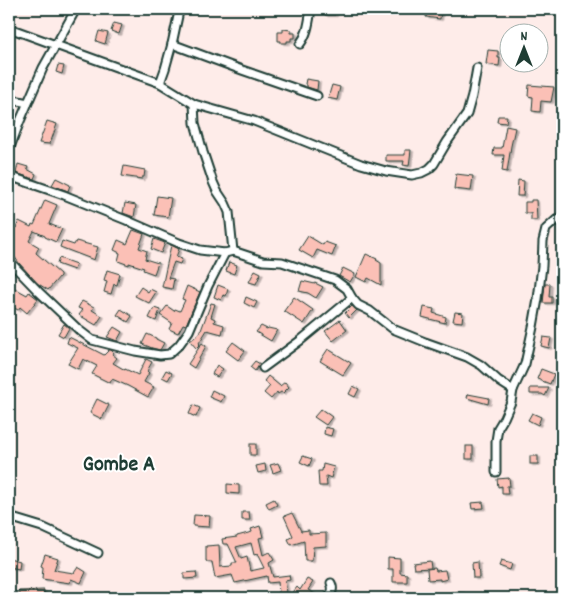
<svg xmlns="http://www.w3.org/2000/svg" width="571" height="607" font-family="Dekko,sans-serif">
<defs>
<filter id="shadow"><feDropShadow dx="2.5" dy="1.5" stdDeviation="0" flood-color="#0004"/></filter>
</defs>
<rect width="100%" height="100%" fill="#feece9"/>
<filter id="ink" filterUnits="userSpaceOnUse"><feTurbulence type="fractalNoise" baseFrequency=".02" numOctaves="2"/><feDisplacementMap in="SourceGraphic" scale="10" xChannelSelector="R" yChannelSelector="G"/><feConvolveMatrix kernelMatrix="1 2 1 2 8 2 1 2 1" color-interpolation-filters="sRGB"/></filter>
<g filter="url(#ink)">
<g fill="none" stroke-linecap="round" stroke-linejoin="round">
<path stroke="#5f99a1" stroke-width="2.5" d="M 559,135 L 562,97"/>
</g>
<g fill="#fbc0b6" stroke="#1f3d34" fill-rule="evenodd" filter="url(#shadow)">
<path d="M 325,9 L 336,9 L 335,15 L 325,15 Z"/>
<path d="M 427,9 L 441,9 L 440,19 L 426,17 Z"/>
<path d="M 114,23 L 122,25 L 119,34 L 111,31 Z"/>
<path d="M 283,29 L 291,30 L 291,33 L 295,33 L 295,38 L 291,38 L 291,41 L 287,41 L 287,43 L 281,43 L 281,41 L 278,41 L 278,32 L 283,32 Z"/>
<path d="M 99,31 L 108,33 L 105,44 L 96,41 Z"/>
<path d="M 488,50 L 498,51 L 498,58 L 500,58 L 499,66 L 486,64 Z"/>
<path d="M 58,65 L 64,66 L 62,74 L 56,72 Z"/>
<path d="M 306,79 L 318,81 L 317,90 L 307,87 L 307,85 L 305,84 Z"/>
<path d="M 332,85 L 340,87 L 337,100 L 328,98 Z"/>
<path d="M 529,85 L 554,87 L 551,102 L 541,101 L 540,112 L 532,111 L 533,97 L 528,96 Z"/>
<path d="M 498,116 L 507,116 L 506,123 L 497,122 Z"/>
<path d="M 47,121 L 57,124 L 50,144 L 39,143 Z"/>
<path d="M 506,126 L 515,128 L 511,146 L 507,172 L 502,171 L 504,155 L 493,155 L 494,148 L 502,148 Z"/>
<path d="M 405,150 L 411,150 L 409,166 L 403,165 L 404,161 L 386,161 L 386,155 L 405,155 Z"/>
<path d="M 18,164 L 28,167 L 27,169 L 36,174 L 34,179 L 16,173 Z"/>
<path d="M 124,166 L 145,170 L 144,177 L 142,177 L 142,179 L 122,176 Z"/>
<path d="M 456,174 L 473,176 L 471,191 L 454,189 Z"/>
<path d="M 56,178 L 70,185 L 68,191 L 52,185 Z"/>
<path d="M 518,180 L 524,181 L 523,196 L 517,196 Z"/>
<path d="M 157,196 L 171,198 L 168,217 L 154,215 Z"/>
<path d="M 45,200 L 57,205 L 49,224 L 62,229 L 56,242 L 45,237 L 45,236 L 34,231 L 29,241 L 39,247 L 36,253 L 60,274 L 60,276 L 48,290 L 37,283 L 19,263 L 14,256 L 12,257 L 9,257 L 9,229 L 11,226 L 16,228 L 19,221 L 31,227 L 32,224 L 34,225 Z"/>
<path d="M 531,200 L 536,200 L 537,220 L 531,220 L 531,213 L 525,213 L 525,202 L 531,202 Z"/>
<path d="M 125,203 L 136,205 L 134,217 L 123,213 Z"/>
<path d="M 133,230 L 144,234 L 139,248 L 147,251 L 145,259 L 158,263 L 154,274 L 143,270 L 144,268 L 129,263 L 129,265 L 118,261 L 120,253 L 114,250 L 118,240 L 127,244 Z"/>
<path d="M 308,236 L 323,245 L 325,242 L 336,246 L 332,256 L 317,250 L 313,258 L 299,250 Z"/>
<path d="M 154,239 L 165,243 L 161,253 L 151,249 Z"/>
<path d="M 62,241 L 74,245 L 76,241 L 98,247 L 94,260 L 60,247 Z"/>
<path d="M 171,245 L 179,249 L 176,257 L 182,259 L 180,264 L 174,262 L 168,278 L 174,279 L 172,289 L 162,287 Z"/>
<path d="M 366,254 L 377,259 L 376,260 L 381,263 L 381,285 L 368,278 L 366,282 L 356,277 Z"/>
<path d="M 59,258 L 76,264 L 74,270 L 57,264 Z"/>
<path d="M 229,262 L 237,265 L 234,274 L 226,271 Z"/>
<path d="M 343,268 L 355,274 L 350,282 L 339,276 Z"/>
<path d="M 107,270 L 120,274 L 117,285 L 114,284 L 111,294 L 104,292 L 107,281 L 104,280 Z"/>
<path d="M 255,270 L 261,273 L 256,284 L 249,282 Z"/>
<path d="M 302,281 L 315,284 L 315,283 L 323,287 L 316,298 L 308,293 L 299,291 Z"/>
<path d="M 545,284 L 550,284 L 549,297 L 552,297 L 552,303 L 543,303 Z"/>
<path d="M 9,285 L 27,295 L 29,292 L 38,299 L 27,313 L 20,307 L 18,310 L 9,305 L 11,297 L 9,296 Z"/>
<path d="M 218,285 L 228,289 L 226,296 L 223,295 L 221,300 L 214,297 Z"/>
<path d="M 187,286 L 200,292 L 186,325 L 183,324 L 178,333 L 169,329 L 172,323 L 160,315 L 167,306 L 174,311 L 175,309 L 180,311 L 185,300 L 182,299 Z"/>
<path d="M 141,287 L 148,292 L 150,289 L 156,292 L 149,303 L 135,296 Z"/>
<path d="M 246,297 L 257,302 L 254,308 L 244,303 Z"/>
<path d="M 294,297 L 313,310 L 304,324 L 284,311 Z"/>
<path d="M 82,301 L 94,307 L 92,310 L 102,316 L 96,325 L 79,315 L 83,310 L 78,308 Z"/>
<path d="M 211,303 L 215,304 L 211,317 L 215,319 L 214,322 L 224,325 L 222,334 L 207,330 L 199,343 L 200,344 L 196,348 L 190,341 L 200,333 Z"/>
<path d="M 352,306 L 357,310 L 349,318 L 345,313 Z"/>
<path d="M 424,307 L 434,309 L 433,313 L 446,317 L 445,323 L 422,317 Z"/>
<path d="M 154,308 L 160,310 L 156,321 L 149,318 Z"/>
<path d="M 121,309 L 132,316 L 128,322 L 117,315 Z"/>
<path d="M 455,312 L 463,313 L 462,322 L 453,321 Z"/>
<path d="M 340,320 L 347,330 L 333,341 L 325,331 Z"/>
<path d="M 64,324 L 69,328 L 64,337 L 58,334 Z"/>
<path d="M 261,326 L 267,329 L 268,328 L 277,330 L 271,341 L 256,332 Z"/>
<path d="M 114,327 L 122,332 L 117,341 L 107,337 Z"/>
<path d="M 147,334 L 156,338 L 156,339 L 164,343 L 160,350 L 152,348 L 142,344 Z"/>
<path d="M 69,337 L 104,355 L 109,350 L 111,350 L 114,353 L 112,354 L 117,358 L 113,363 L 125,370 L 125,369 L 138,375 L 146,359 L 152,362 L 147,371 L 149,373 L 144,382 L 154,387 L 148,397 L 128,386 L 112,379 L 110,383 L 92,374 L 97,366 L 83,359 L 78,369 L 68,364 L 78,348 L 67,343 Z"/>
<path d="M 543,337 L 551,338 L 549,348 L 541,346 Z"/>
<path d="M 233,342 L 245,351 L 238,360 L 226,351 Z"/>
<path d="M 202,343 L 206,346 L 194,368 L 188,364 Z"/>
<path d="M 328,349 L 351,363 L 343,375 L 320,361 Z"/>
<path d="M 255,361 L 260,364 L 255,371 L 250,367 Z"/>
<path d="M 217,365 L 223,369 L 217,377 L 212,374 Z"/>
<path d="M 541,369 L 554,374 L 550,384 L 537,379 Z"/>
<path d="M 166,370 L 172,373 L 168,380 L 162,377 Z"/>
<path d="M 268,376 L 280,386 L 285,382 L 289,387 L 283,393 L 281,392 L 278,394 L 277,392 L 271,399 L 264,393 L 270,386 L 264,381 Z"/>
<path d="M 353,386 L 359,389 L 355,397 L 349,394 Z"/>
<path d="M 530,388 L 549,388 L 545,396 L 542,394 L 530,394 Z"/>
<path d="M 212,390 L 224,396 L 221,402 L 209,397 Z"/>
<path d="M 468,394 L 489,398 L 488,404 L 467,398 Z"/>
<path d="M 97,399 L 109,405 L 102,419 L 90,413 Z"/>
<path d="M 193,405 L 200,408 L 196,417 L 189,414 Z"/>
<path d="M 321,409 L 332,417 L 326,425 L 314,417 Z"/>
<path d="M 532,413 L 541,417 L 538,425 L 528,420 Z"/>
<path d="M 325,427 L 333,429 L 331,436 L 324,434 Z"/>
<rect x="250" y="444" width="6" height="11"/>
<rect x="466" y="446" width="7" height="13"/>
<path d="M 303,456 L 312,459 L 309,466 L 300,462 Z"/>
<rect x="530" y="456" width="8" height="8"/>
<path d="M 278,463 L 281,470 L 273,473 L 270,465 Z"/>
<path d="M 265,464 L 266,471 L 258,473 L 256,466 Z"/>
<path d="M 323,464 L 334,467 L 331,478 L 326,476 L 327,486 L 319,486 L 318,471 L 322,471 Z"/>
<path d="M 509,478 L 510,486 L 507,486 L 508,494 L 502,494 L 502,486 L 498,487 L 497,479 Z"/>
<path d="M 227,484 L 239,485 L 239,494 L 227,493 Z"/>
<path d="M 274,499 L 277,505 L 269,509 L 266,503 Z"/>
<path d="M 483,502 L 484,508 L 472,509 L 471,503 Z"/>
<path d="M 242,512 L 249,512 L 250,520 L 242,520 Z"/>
<path d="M 292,513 L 301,531 L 309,530 L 309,534 L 326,533 L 326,546 L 313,547 L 312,561 L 305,561 L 304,541 L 291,545 L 288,539 L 293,536 L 284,516 Z"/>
<path d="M 194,515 L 210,516 L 209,527 L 193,526 Z"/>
<path d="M 260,526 L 263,537 L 259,538 L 263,555 L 269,552 L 274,560 L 269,563 L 273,577 L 289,575 L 290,580 L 285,581 L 287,592 L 279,593 L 278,582 L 268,583 L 267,576 L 235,583 L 232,575 L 215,578 L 212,562 L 206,562 L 206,546 L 219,545 L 220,567 L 232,566 L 232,563 L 237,563 L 228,544 L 223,544 L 222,539 L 237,537 L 237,536 L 252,532 L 251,529 ZM 251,543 L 254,555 L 257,554 L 264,568 L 250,571 L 247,557 L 241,559 L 236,547 Z"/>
<path d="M 45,554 L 58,558 L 54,570 L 74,573 L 78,567 L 86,572 L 81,583 L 71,579 L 70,583 L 42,579 L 43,567 L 41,566 Z"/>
<path d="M 388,557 L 400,558 L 400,573 L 407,574 L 407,582 L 393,582 L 393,569 L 388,569 Z"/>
<path d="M 9,558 L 20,561 L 19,569 L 9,567 Z"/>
<path d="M 430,561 L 431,568 L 414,569 L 413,563 Z"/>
<path d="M 501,561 L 512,564 L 510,570 L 499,566 Z"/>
<path d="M 478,562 L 479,578 L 473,578 L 472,563 Z"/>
<path d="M 435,568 L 436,571 L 445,570 L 447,579 L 440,581 L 440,579 L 428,580 L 427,569 Z"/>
<path d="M 196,572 L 197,578 L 184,579 L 184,573 Z"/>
<path d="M 307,579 L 313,582 L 308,590 L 323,598 L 311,598 L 306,596 L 304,598 L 289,598 L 297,587 L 300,590 Z"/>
<path d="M 44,590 L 44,598 L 19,598 L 19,591 Z"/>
<path d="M 452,592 L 465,593 L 465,598 L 452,598 Z"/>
</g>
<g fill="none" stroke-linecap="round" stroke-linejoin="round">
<defs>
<g id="minor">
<path d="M 9,28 L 160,83 L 194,104 L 254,121 L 361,164 L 386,171 L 412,175 L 421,173 L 429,169 L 434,164 L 447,142 L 467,114 L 472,96 L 477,68"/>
<path d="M 172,44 L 178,16 L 179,9"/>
<path d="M 300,44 C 308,34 309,21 311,9"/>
<path d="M 160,83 L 165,69 L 172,44 L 242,70 L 317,96"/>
<path d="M 9,99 L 28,103"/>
<path d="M 194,104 L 195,123 L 203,152 L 213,182 L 217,191 L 225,203 L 229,212 L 233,251"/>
<path d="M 9,150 L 20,121 L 43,68 L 76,9"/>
<path d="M 9,176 L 64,195 L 126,220 L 179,243 L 200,250 L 225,253 L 233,251 L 263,261 L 282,262 L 335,280 L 347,289 L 352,298 L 358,305 L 370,311 L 393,329 L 425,342 L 467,357 L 481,365 L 499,381 L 513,390"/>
<path d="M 9,262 L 14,266 L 39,292 L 79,330 L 92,340 L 135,351 L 160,355 L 169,354 L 179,345 L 189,331 L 208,286 L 225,253"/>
<path d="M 263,368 L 301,340 L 352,298"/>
<path d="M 496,472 L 496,441 L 498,428 L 504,418 L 511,402 L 513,390 L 525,364 L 533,327 L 538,299 L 542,266 L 543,241 L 546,229 L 556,220 L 562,219"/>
<path d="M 9,517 L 42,527 L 98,553"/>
<path d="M 328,598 C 332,593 334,589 331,583"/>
</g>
</defs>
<use href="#minor" stroke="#1f3d34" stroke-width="11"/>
<use href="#minor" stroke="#fff" stroke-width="7"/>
</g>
</g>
<g text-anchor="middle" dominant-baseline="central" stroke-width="4" stroke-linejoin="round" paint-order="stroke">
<g font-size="22" font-weight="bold" fill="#1f3d34" stroke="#fff">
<text x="119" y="465">Gombe A</text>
</g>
</g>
<rect width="571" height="607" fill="none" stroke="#fff" stroke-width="30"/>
<rect x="15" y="15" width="541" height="577" fill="none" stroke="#1f3d34" stroke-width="2" filter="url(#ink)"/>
<g transform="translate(524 48)"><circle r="24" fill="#ffffff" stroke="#a5b1ae"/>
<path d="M0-4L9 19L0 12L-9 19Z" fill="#1f3d34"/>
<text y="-8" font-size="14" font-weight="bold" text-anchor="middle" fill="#1f3d34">N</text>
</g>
</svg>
